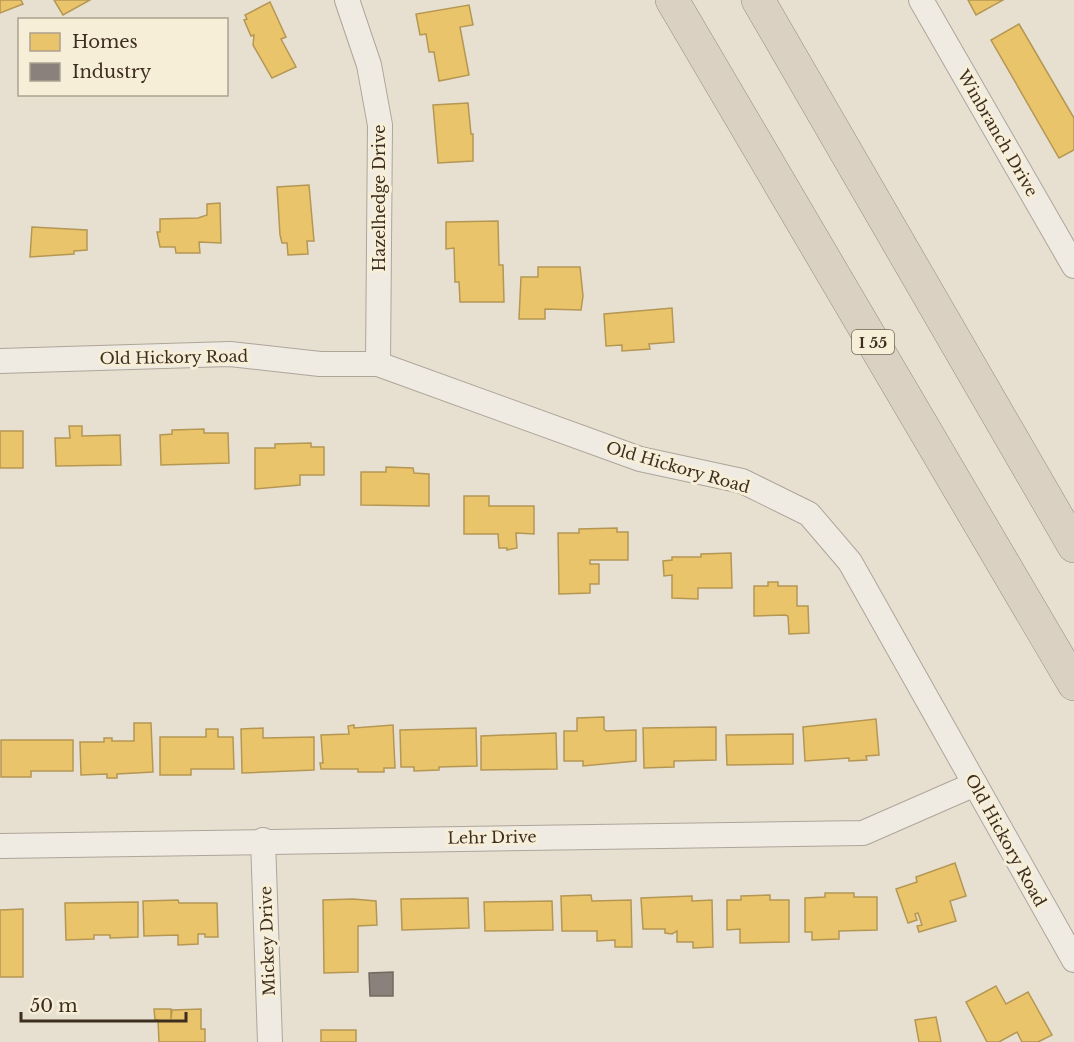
<svg xmlns="http://www.w3.org/2000/svg" width="1074" height="1042" font-family="'Libre Baskerville',serif">
<rect width="100%" height="100%" fill="#e7e0d1"/>
<g fill="#e9c46a" stroke="#b59754" stroke-width="1.5">
<path d="M 0,0 L 21,0 L 23,4 L 0,13 Z"/>
<path d="M 54,0 L 90,0 L 63,15 Z"/>
<path d="M 968,0 L 1003,0 L 976,15 Z"/>
<path d="M 270,2 L 286,37 L 281,39 L 296,67 L 272,78 L 253,45 L 254,35 L 251,36 L 244,20 L 247,19 L 245,15 Z"/>
<path d="M 469,5 L 473,25 L 460,27 L 469,75 L 439,81 L 434,52 L 429,52 L 426,34 L 420,35 L 416,14 Z"/>
<path d="M 1019,24 L 1074,118 L 1074,150 L 1059,158 L 991,40 Z"/>
<path d="M 468,103 L 471,134 L 473,134 L 473,161 L 438,163 L 433,105 Z"/>
<path d="M 309,185 L 314,241 L 307,241 L 308,254 L 288,255 L 287,243 L 282,243 L 280,235 L 277,187 Z"/>
<path d="M 220,203 L 221,243 L 199,242 L 200,253 L 176,253 L 175,247 L 160,247 L 157,232 L 160,232 L 160,219 L 198,218 L 207,215 L 207,204 Z"/>
<path d="M 498,221 L 499,265 L 503,265 L 504,302 L 460,302 L 459,282 L 455,282 L 454,248 L 446,249 L 446,222 Z"/>
<path d="M 32,227 L 87,230 L 87,250 L 74,251 L 74,254 L 30,257 Z"/>
<path d="M 538,267 L 580,267 L 583,296 L 581,310 L 545,309 L 545,319 L 519,319 L 521,277 L 538,277 Z"/>
<path d="M 672,308 L 674,342 L 649,344 L 650,349 L 622,351 L 622,345 L 606,346 L 604,314 Z"/>
<path d="M 69,426 L 82,426 L 82,436 L 120,435 L 121,465 L 56,466 L 55,438 L 70,438 Z"/>
<path d="M 204,429 L 204,433 L 228,433 L 229,463 L 161,465 L 160,435 L 172,434 L 172,430 Z"/>
<rect x="0" y="431" width="23" height="37"/>
<path d="M 311,443 L 311,447 L 324,447 L 324,475 L 300,475 L 300,485 L 255,489 L 255,448 L 275,448 L 275,444 Z"/>
<path d="M 386,467 L 413,468 L 414,473 L 429,474 L 429,506 L 361,505 L 361,472 L 386,472 Z"/>
<path d="M 464,496 L 489,496 L 489,506 L 534,506 L 534,534 L 516,533 L 517,548 L 507,550 L 507,548 L 499,548 L 498,534 L 464,534 Z"/>
<path d="M 617,528 L 617,532 L 628,532 L 628,560 L 590,560 L 590,564 L 599,564 L 599,584 L 590,584 L 590,593 L 559,594 L 558,533 L 579,533 L 579,529 Z"/>
<path d="M 731,553 L 732,588 L 698,588 L 698,599 L 672,598 L 672,575 L 664,576 L 663,561 L 672,560 L 672,557 L 701,557 L 701,554 Z"/>
<path d="M 768,582 L 778,582 L 778,586 L 797,586 L 797,606 L 808,606 L 809,633 L 789,634 L 788,616 L 785,615 L 754,616 L 754,586 L 768,586 Z"/>
<path d="M 604,717 L 604,729 L 606,731 L 636,730 L 636,761 L 583,766 L 583,761 L 564,761 L 564,731 L 577,731 L 577,718 Z"/>
<path d="M 876,719 L 879,755 L 866,756 L 867,760 L 849,761 L 849,758 L 805,761 L 803,727 Z"/>
<path d="M 134,723 L 151,723 L 153,772 L 117,774 L 117,778 L 107,778 L 107,774 L 81,775 L 80,742 L 104,742 L 104,738 L 112,738 L 112,741 L 134,741 Z"/>
<path d="M 354,725 L 354,728 L 393,725 L 395,768 L 384,768 L 384,772 L 358,772 L 358,769 L 321,769 L 320,763 L 323,763 L 321,735 L 349,734 L 348,726 Z"/>
<path d="M 716,727 L 716,760 L 674,761 L 674,767 L 644,768 L 643,728 Z"/>
<path d="M 263,728 L 263,738 L 314,737 L 314,770 L 242,773 L 241,729 Z"/>
<path d="M 476,728 L 477,766 L 439,767 L 439,770 L 414,771 L 414,767 L 401,767 L 400,730 Z"/>
<path d="M 206,729 L 218,729 L 218,737 L 233,737 L 234,769 L 191,769 L 191,775 L 160,775 L 160,737 L 206,737 Z"/>
<path d="M 556,733 L 557,769 L 481,770 L 481,736 Z"/>
<path d="M 793,734 L 793,764 L 727,765 L 726,735 Z"/>
<path d="M 1,740 L 73,740 L 73,771 L 31,771 L 31,777 L 1,777 Z"/>
<path d="M 955,863 L 966,896 L 950,901 L 956,921 L 919,932 L 917,926 L 922,925 L 918,913 L 915,914 L 917,920 L 908,923 L 896,889 L 917,882 L 916,877 Z"/>
<path d="M 825,893 L 854,893 L 854,897 L 877,897 L 877,930 L 839,931 L 839,939 L 812,940 L 812,932 L 805,932 L 805,898 L 825,897 Z"/>
<path d="M 591,895 L 592,901 L 631,900 L 632,947 L 615,947 L 615,940 L 597,941 L 597,931 L 562,931 L 561,896 Z"/>
<path d="M 770,895 L 770,900 L 789,900 L 789,942 L 740,943 L 740,929 L 727,930 L 727,900 L 741,900 L 741,896 Z"/>
<path d="M 692,896 L 692,901 L 712,900 L 713,947 L 693,948 L 693,942 L 677,942 L 677,931 L 672,934 L 665,933 L 665,929 L 643,929 L 641,898 Z"/>
<path d="M 468,898 L 469,928 L 402,930 L 401,899 Z"/>
<path d="M 353,899 L 376,901 L 377,925 L 358,926 L 358,972 L 324,973 L 323,900 Z"/>
<path d="M 178,900 L 179,903 L 217,903 L 218,937 L 205,937 L 205,934 L 198,934 L 198,944 L 178,945 L 178,935 L 144,936 L 143,901 Z"/>
<path d="M 552,901 L 553,930 L 485,931 L 484,902 Z"/>
<path d="M 138,902 L 138,937 L 110,938 L 110,935 L 94,935 L 94,939 L 66,940 L 65,903 Z"/>
<path d="M 23,909 L 23,977 L 0,977 L 0,910 Z"/>
<path d="M 996,986 L 1006,1004 L 1028,992 L 1052,1035 L 1038,1042 L 1022,1042 L 1017,1032 L 999,1042 L 987,1042 L 966,1002 Z"/>
<path d="M 154,1009 L 171,1009 L 171,1019 L 172,1010 L 201,1009 L 201,1029 L 205,1029 L 205,1042 L 159,1042 L 158,1020 L 155,1020 Z"/>
<path d="M 936,1017 L 941,1042 L 919,1042 L 915,1020 Z"/>
<rect x="321" y="1030" width="35" height="12"/>
</g>
<path fill="#8a817c" stroke="#736860" stroke-width="1.5" d="M 393,972 L 393,996 L 370,996 L 369,973 Z"/>
<g fill="none" stroke-linecap="round" stroke-linejoin="round">
<defs>
<g id="minor">
<path d="M 347,0 L 369,65 L 380,125 L 378,364"/>
<path d="M 921,0 L 1074,266"/>
<path d="M 0,361 L 230,354 L 320,364 L 378,364 L 640,459 L 742,481 L 809,514 L 850,562 L 1074,960"/>
<path d="M 263,840 L 270,1042"/>
<path d="M 0,846 L 863,833 L 975,784"/>
</g>
<g id="motorway">
<path d="M 672,0 L 1074,684"/>
<path d="M 758,0 L 1074,546"/>
</g>
</defs>
<use href="#minor" stroke="#ada599" stroke-width="26"/>
<use href="#motorway" stroke="#928b80" stroke-width="34"/>
<use href="#minor" stroke="#efebe3" stroke-width="24"/>
<use href="#motorway" stroke="#dad1c2" stroke-width="33"/>
</g>
<g text-anchor="middle" dominant-baseline="central" stroke-width="6" stroke-linejoin="round" paint-order="stroke">
<rect fill="#f7eed8" stroke="#756857" stroke-width="1.5" x="852" y="330" width="42" height="24" rx="4.5"/>
<g font-size="15" font-weight="bold" fill="#3d2e20">
<text x="873" y="342">I 55</text>
</g>
<g font-size="16" fill="#3d2e20" stroke="#f7eed8">
<text transform="translate(998 133) rotate(60)">Winbranch Drive</text>
<text transform="translate(379 198) rotate(-90)">Hazelhedge Drive</text>
<text transform="translate(174 357) rotate(-1)">Old Hickory Road</text>
<text transform="translate(678 467) rotate(16)">Old Hickory Road</text>
<text transform="translate(492 837) rotate(-1)">Lehr Drive</text>
<text transform="translate(1006 840) rotate(61)">Old Hickory Road</text>
<text transform="translate(267 941) rotate(-92)">Mickey Drive</text>
</g>
</g>
<rect x="18" y="18" width="210" height="78" fill="#f7eed8" stroke="#ada18e" stroke-width="1.5"/>
<rect x="30" y="33" width="30" height="18" fill="#e9c46a" stroke="#ada18e" stroke-width="1.5"/>
<text x="72" y="48" font-size="18" fill="#3d2e20">Homes</text>
<rect x="30" y="63" width="30" height="18" fill="#8a817c" stroke="#ada18e" stroke-width="1.5"/>
<text x="72" y="78" font-size="18" fill="#3d2e20">Industry</text>
<path d="M21 1012v9h165v-9" fill="none" stroke="#3d2e20" stroke-width="3"/>
<text x="30" y="1012" font-size="18" fill="#3d2e20" stroke="#f7eed8" stroke-width="4.5" paint-order="stroke">50 m</text>
</svg>
